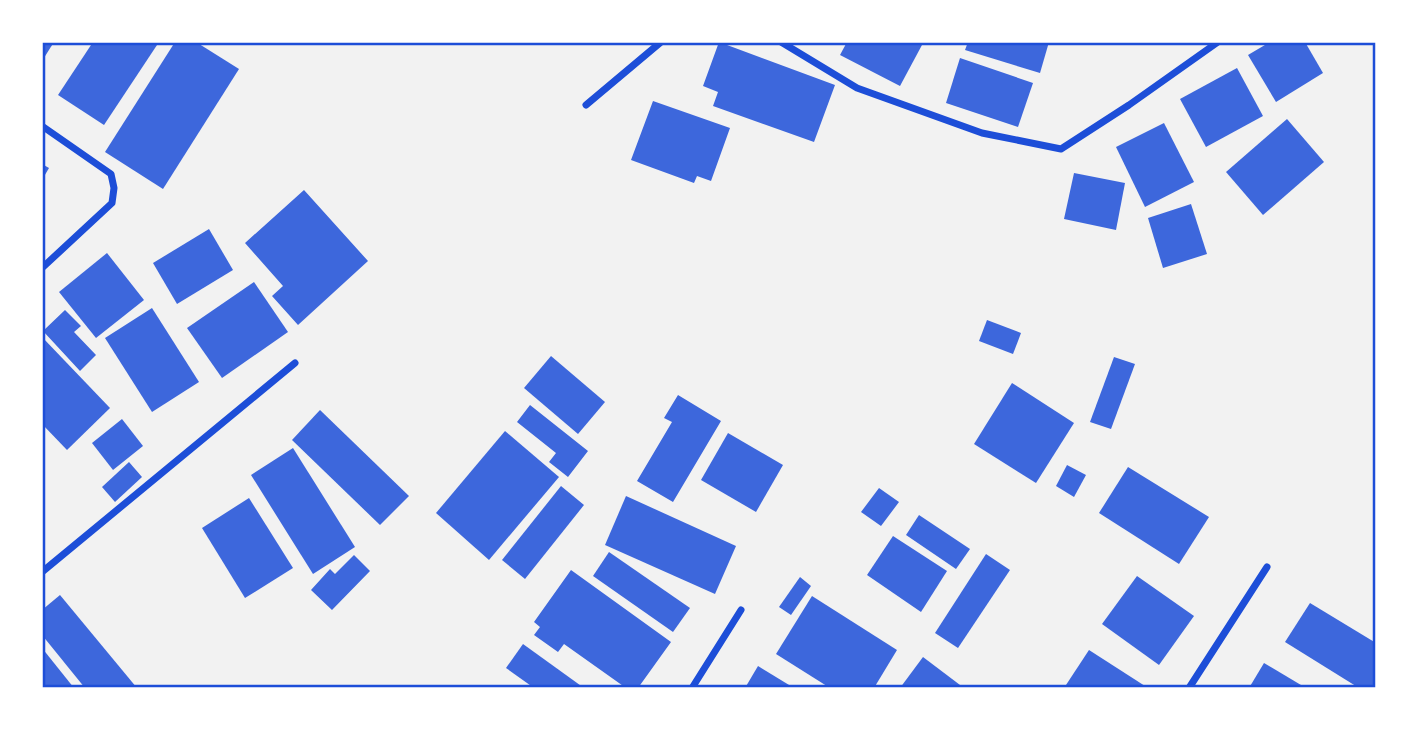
<svg xmlns="http://www.w3.org/2000/svg" width="1418" height="730" font-family="Roboto,sans-serif">
<rect width="100%" height="100%" fill="#f2f2f2"/>
<g fill="#3d67dc">
<path d="M 42,42 L 54,42 L 42,61 Z"/>
<path d="M 93,42 L 159,42 L 104,125 L 58,95 Z"/>
<path d="M 175,42 L 196,42 L 239,69 L 163,189 L 105,152 Z"/>
<path d="M 719,42 L 835,85 L 814,142 L 713,106 L 718,92 L 703,86 Z"/>
<path d="M 847,42 L 916,42 L 922,45 L 900,86 L 840,55 Z"/>
<path d="M 968,42 L 1049,42 L 1040,73 L 965,50 Z"/>
<path d="M 1270,42 L 1305,42 L 1323,73 L 1276,102 L 1248,55 Z"/>
<path d="M 960,58 L 1033,83 L 1018,127 L 946,103 Z"/>
<path d="M 1237,68 L 1263,116 L 1206,147 L 1180,99 Z"/>
<path d="M 653,101 L 730,128 L 711,181 L 697,176 L 694,183 L 631,160 Z"/>
<path d="M 1287,119 L 1324,162 L 1263,215 L 1226,172 Z"/>
<path d="M 1164,123 L 1194,182 L 1145,207 L 1116,147 Z"/>
<path d="M 42,164 L 49,168 L 42,180 Z"/>
<path d="M 1074,173 L 1125,183 L 1116,230 L 1064,219 Z"/>
<path d="M 304,190 L 368,261 L 298,325 L 272,296 L 283,286 L 245,243 Z"/>
<path d="M 1191,204 L 1207,254 L 1163,268 L 1148,218 Z"/>
<path d="M 209,229 L 233,270 L 177,304 L 153,263 Z"/>
<path d="M 107,253 L 144,300 L 96,338 L 59,292 Z"/>
<path d="M 254,282 L 288,332 L 222,378 L 187,328 Z"/>
<path d="M 152,308 L 199,382 L 152,412 L 105,338 Z"/>
<path d="M 65,310 L 81,326 L 74,332 L 96,355 L 80,371 L 43,331 Z"/>
<path d="M 987,320 L 1021,333 L 1013,354 L 979,341 Z"/>
<path d="M 42,337 L 110,408 L 67,450 L 42,424 Z"/>
<path d="M 551,356 L 605,402 L 578,434 L 524,388 Z"/>
<path d="M 1114,357 L 1135,364 L 1111,429 L 1090,422 Z"/>
<path d="M 1012,383 L 1074,423 L 1036,483 L 974,444 Z"/>
<path d="M 678,395 L 721,421 L 673,502 L 637,481 L 672,422 L 664,418 Z"/>
<path d="M 530,405 L 588,451 L 568,477 L 549,462 L 556,453 L 517,422 Z"/>
<path d="M 320,410 L 409,496 L 380,525 L 292,440 Z"/>
<path d="M 122,419 L 143,446 L 113,470 L 92,443 Z"/>
<path d="M 505,431 L 559,477 L 489,560 L 436,513 Z"/>
<path d="M 728,433 L 783,465 L 756,512 L 701,480 Z"/>
<path d="M 293,448 L 355,547 L 313,574 L 251,475 Z"/>
<path d="M 129,462 L 142,477 L 115,502 L 102,487 Z"/>
<path d="M 1067,465 L 1086,475 L 1074,497 L 1056,486 Z"/>
<path d="M 1128,467 L 1209,517 L 1179,564 L 1099,513 Z"/>
<path d="M 561,486 L 584,505 L 525,579 L 502,560 Z"/>
<path d="M 879,488 L 899,502 L 881,526 L 861,512 Z"/>
<path d="M 626,496 L 736,546 L 715,594 L 605,545 Z"/>
<path d="M 249,498 L 293,568 L 245,598 L 202,528 Z"/>
<path d="M 919,515 L 970,549 L 956,569 L 906,535 Z"/>
<path d="M 893,536 L 947,571 L 921,612 L 867,575 Z"/>
<path d="M 609,552 L 690,608 L 673,632 L 593,576 Z"/>
<path d="M 986,554 L 1010,570 L 958,648 L 935,633 Z"/>
<path d="M 354,555 L 370,571 L 332,610 L 311,590 L 330,569 L 335,574 Z"/>
<path d="M 571,570 L 671,642 L 638,688 L 626,688 L 564,644 L 558,652 L 534,635 L 540,627 L 534,622 Z"/>
<path d="M 1137,576 L 1194,616 L 1159,665 L 1102,624 Z"/>
<path d="M 800,577 L 811,586 L 791,615 L 779,607 Z"/>
<path d="M 60,595 L 137,688 L 85,688 L 42,635 L 42,610 Z"/>
<path d="M 812,596 L 897,650 L 874,688 L 830,688 L 776,654 Z"/>
<path d="M 1310,603 L 1376,643 L 1376,688 L 1359,688 L 1285,642 Z"/>
<path d="M 523,644 L 584,688 L 534,688 L 506,668 Z"/>
<path d="M 42,648 L 74,688 L 42,688 Z"/>
<path d="M 1089,650 L 1145,686 L 1144,688 L 1064,688 Z"/>
<path d="M 923,657 L 964,688 L 900,688 Z"/>
<path d="M 1264,663 L 1306,688 L 1249,688 Z"/>
<path d="M 758,666 L 794,688 L 745,688 Z"/>
</g>
<g fill="none" stroke-linecap="round" stroke-linejoin="round">
<g stroke="#1d4ed8" stroke-width="7">
<path d="M 781,42 L 857,88 L 982,133 L 1061,149 L 1129,105 L 1218,42"/>
<path d="M 586,105 L 661,42"/>
<path d="M 42,126 L 111,174 L 114,188 L 112,203 L 42,268"/>
<path d="M 42,572 L 295,363"/>
<path d="M 692,688 L 741,610"/>
<path d="M 1189,688 L 1267,567"/>
</g>
</g>
<rect width="1418" height="730" fill="none" stroke="#ffffff" stroke-width="88"/>
<rect x="44" y="44" width="1330" height="642" fill="none" stroke="#1d4ed8" stroke-width="2.5"/>
</svg>
